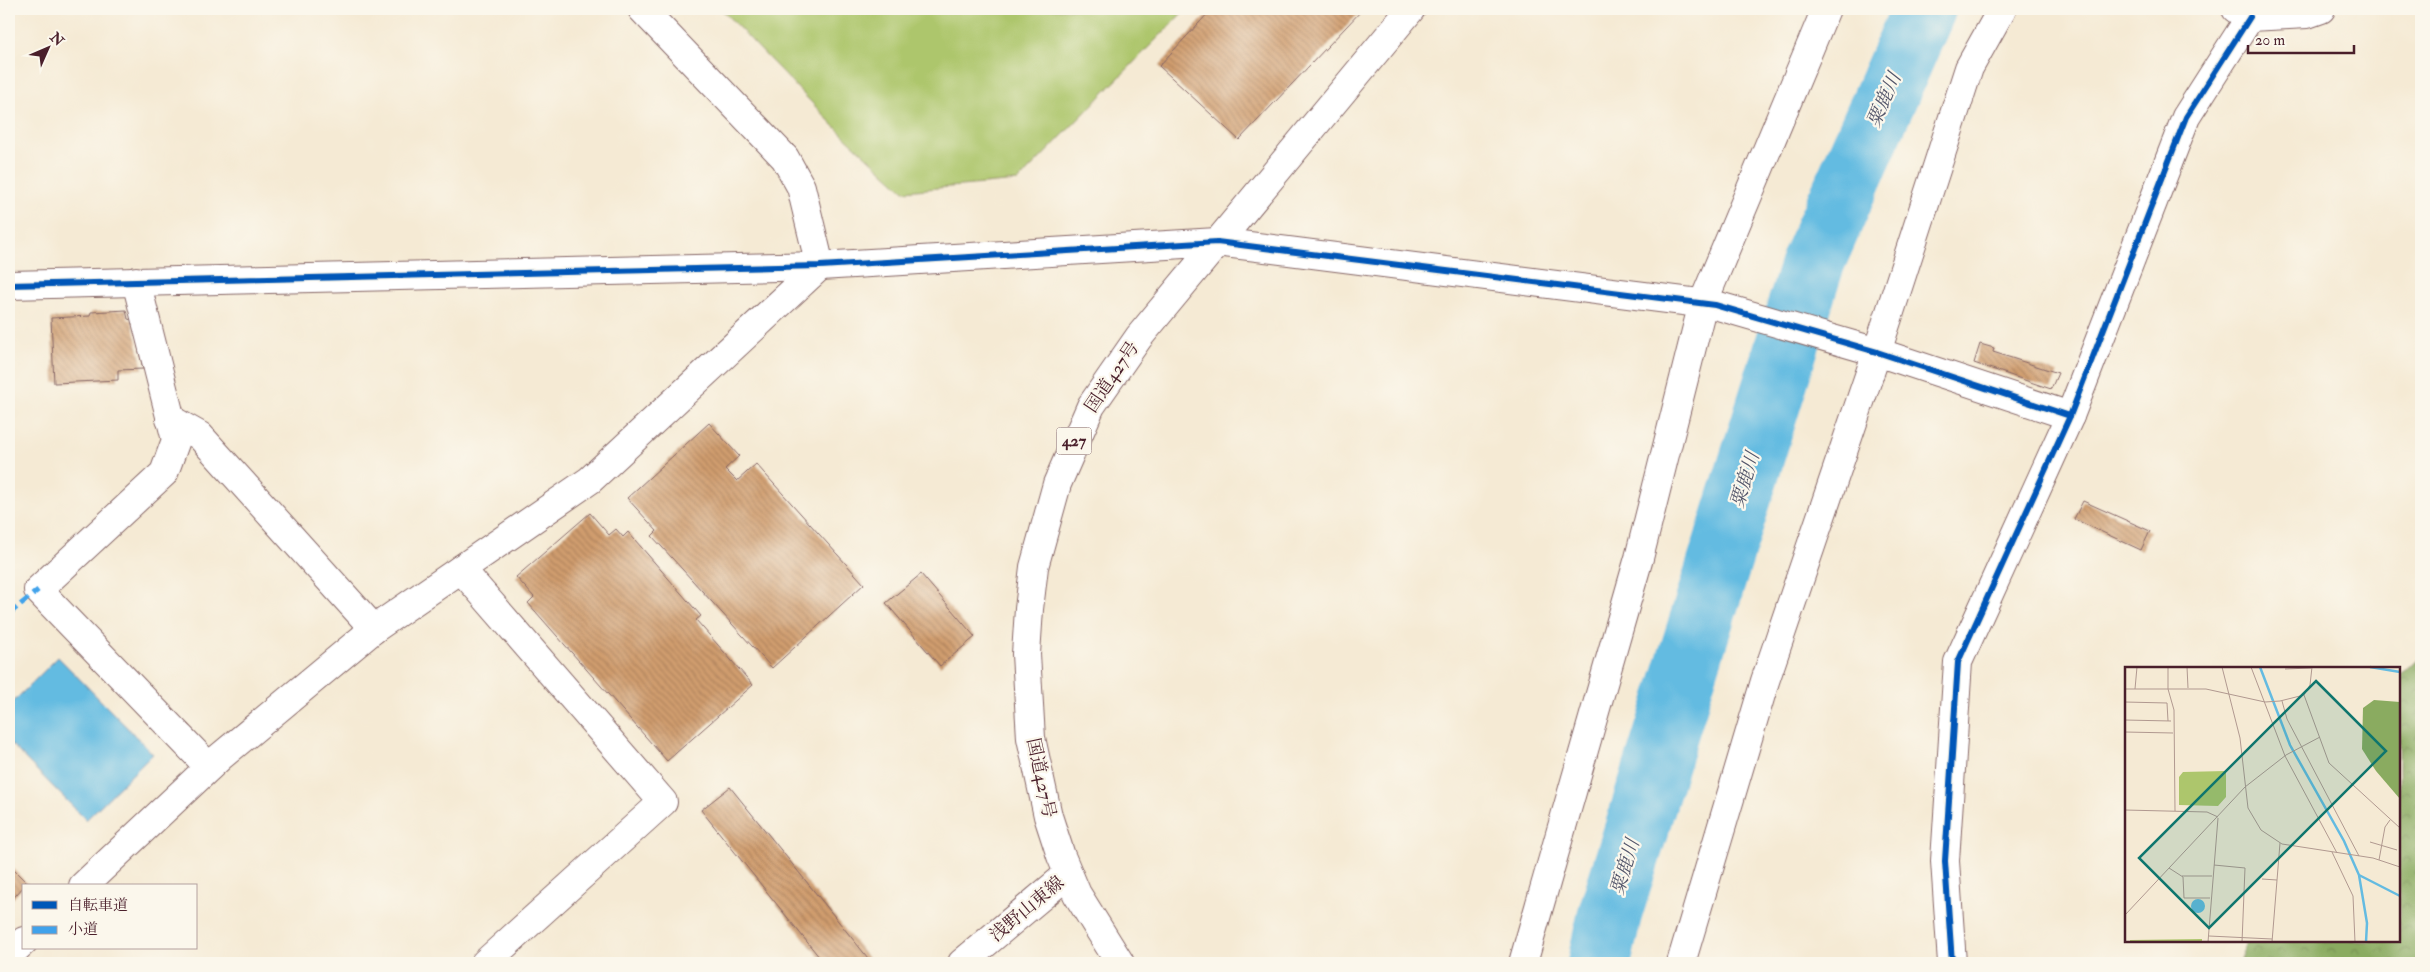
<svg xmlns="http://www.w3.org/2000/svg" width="2430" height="972" font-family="'IM FELL Double Pica','Noto Serif JP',serif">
<defs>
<pattern id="forest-crowns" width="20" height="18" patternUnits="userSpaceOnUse" patternTransform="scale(1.25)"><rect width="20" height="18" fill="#8aab60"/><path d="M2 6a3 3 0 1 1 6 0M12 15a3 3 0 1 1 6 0" fill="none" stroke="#738b4f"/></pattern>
<pattern id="building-back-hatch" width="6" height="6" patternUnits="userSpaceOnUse" patternTransform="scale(1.25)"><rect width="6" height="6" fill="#d09d6e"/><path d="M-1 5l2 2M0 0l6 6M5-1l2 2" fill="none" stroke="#ab7f5b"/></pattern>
</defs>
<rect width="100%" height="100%" fill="#fbf7ec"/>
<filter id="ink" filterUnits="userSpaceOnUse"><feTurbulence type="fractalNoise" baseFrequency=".02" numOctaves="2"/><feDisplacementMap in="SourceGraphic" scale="10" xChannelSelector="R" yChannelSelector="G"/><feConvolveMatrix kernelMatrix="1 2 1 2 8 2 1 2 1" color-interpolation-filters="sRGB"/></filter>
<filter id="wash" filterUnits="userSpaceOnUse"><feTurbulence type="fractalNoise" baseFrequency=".0096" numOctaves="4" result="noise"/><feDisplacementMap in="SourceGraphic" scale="20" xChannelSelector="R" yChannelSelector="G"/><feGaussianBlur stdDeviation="1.12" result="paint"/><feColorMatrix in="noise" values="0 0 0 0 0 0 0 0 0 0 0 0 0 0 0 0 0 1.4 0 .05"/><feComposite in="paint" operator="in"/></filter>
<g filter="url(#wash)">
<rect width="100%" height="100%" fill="#f5ead4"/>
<path fill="url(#forest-crowns)" stroke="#6a6546" d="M 2421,656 L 2421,963 L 2240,963 L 2246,941 L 2399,941 L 2399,677 Z"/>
<path fill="#adc66c" stroke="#7c724c" d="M 721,9 L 1186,9 L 1018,181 L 904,191 L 842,134 Z"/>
<path fill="#64bbe1" stroke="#576d86" d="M 58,657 L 153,754 L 86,820 L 9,742 L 9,706 Z"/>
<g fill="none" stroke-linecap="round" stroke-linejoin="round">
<path stroke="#64bbe1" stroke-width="64" d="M 1599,963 L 1610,914 L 1813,262 L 1924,9"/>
</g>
<g id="blocks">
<g fill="url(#building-back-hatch)">
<path d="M 1212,9 L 1363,9 L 1239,140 L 1159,66 Z"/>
<path d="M 126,310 L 128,319 L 132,320 L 143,369 L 118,370 L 118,380 L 54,383 L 51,318 L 90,316 L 91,312 Z"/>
<path d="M 1980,344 L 1994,348 L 1993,352 L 2058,373 L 2051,389 L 1974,363 Z"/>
<path d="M 709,423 L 739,456 L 725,469 L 737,481 L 756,464 L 864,584 L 772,668 L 652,536 L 657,531 L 627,498 Z"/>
<path d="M 2083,501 L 2150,531 L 2141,550 L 2074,519 Z"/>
<path d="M 590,513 L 609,535 L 616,529 L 623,537 L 628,532 L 701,616 L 696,620 L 753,685 L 667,761 L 528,603 L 534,597 L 516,577 Z"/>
<path d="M 921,574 L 975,637 L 940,666 L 886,603 Z"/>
<path d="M 730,787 L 872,963 L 824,963 L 701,810 Z"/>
<path d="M 9,865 L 28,884 L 24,886 L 9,903 Z"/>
</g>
</g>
</g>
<g filter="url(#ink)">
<use href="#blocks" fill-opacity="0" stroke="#866666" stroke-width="1"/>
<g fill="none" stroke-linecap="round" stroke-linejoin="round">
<defs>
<g id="street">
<path d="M 642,9 L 785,158 L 801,187 L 820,266"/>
<path d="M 2236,9 L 2250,17 L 2307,14 L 2321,9"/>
<path d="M 136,281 L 176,440 L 164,473 L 38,590 L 209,767"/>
<path d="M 9,285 L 820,266 L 1217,242 L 1715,305 L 1877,352 L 2070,416"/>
<path d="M 170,419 L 200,436 L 374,629"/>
<path d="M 461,569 L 663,802 L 485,963"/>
<path d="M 83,886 L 220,757 L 374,629 L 590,480 L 820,266"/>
<path d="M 9,955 L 24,941"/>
<path d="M 1523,963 L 1639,558 L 1703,303 L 1826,9"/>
<path d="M 1681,963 L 1765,681 L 1877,352 L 1969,68 L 2002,9"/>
<path d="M 1952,963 L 1945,861 L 1958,662 L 2070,416 L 2186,117 L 2250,17"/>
</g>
<path id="secondary" d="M 962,963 L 1068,874"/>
<path id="highway" d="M 1120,963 L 1077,894 L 1061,856 L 1048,816 L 1031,738 L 1026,654 L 1029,609 L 1034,567 L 1057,484 L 1091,406 L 1139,337 L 1411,9"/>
</defs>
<use href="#street" stroke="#866666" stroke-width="30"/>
<use href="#secondary" stroke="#866666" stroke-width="30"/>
<use href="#highway" stroke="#866666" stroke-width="30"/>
<use href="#street" stroke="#fff" stroke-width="28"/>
<use href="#secondary" stroke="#fff" stroke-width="28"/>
<use href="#highway" stroke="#fff" stroke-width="28"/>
<path stroke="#40a2eb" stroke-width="5" stroke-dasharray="10 5" stroke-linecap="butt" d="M 9,614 L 38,590"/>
<defs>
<g id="cycleway">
<path d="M 9,285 L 820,266 L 1217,242 L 1715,305 L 1877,352 L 2070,416"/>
<path d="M 1952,963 L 1945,861 L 1958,662 L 2070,416 L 2186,117 L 2250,17"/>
</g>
</defs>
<use href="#cycleway" stroke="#fbf7ec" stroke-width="9"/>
<use href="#cycleway" stroke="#0057b8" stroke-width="6"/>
</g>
</g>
<g text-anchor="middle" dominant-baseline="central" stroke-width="4.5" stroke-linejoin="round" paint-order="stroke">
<rect fill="#fbf7ec" stroke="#7f6065" stroke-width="1" x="1056.5" y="427.5" width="35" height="27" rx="4"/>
<g font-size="16" font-weight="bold" fill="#4a1f2b">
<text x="1074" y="441">427</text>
</g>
<g font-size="18" fill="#4a1f2b" stroke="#fbf7ec">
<text transform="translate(1112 377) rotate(-56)">国道427号</text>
<text transform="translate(1041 778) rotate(78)">国道427号</text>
<text transform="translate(1027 909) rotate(-40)">浅野山東線</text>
</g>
<g font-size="19" font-style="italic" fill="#53566b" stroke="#fbf7ec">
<text transform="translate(1884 100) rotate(-66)">粟鹿川</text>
<text transform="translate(1745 480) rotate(-73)">粟鹿川</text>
<text transform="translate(1625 867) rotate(-73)">粟鹿川</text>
</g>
</g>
<g transform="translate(2125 667)">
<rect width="275" height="275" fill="#f5ead4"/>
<path d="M 249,33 L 275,35 L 275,132 L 251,104 L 237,82 L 238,41 Z" fill="#8aab60"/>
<path d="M 101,104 L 101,130 L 93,139 L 54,138 L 54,110 L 58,105 ZM 77,272 L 77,275 L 5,275 L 5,273 Z" fill="#adc66c"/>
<path d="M66 239a7 7 0 1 1 14 0a7 7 0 1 1-14 0Z" fill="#64bbe1"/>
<path fill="none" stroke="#64bbe1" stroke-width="2.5" d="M 135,0 L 165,78 L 219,174 L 234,208 L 242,256 L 241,275M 245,0 L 275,5M 234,208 L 275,229"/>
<path fill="none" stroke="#b19990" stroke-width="1" d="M 43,0 L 43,22 L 49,43 L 50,144M 62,0 L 63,21M 97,0 L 115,71 L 123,141 L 136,163 L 157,177 L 248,191 L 275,200M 126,0 L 160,89 L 212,186M 160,2 L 186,1M 0,22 L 81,22 L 140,35 L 155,34 L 179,28 L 185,18 L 187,0M 10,22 L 12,0M 179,28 L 204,96 L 275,161M 157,34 L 162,52 L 234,189M 0,35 L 42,36 L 43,54M 0,53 L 46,54M 0,65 L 48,66M 0,143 L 82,145 L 93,150M 245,175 L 272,183M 207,185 L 228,229 L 230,275M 254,193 L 260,160 L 265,153M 89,198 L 120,201 L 117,275M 44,201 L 58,210 L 59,231 L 85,231M 57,209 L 87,209M 137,212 L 152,213M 0,248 L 120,120 L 161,88 L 195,70M 84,269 L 147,272M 83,275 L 93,151M 147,275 L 155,176"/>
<path fill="#0f766e" fill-opacity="0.15" stroke="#0f766e" stroke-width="2.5" d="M 191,14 L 261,84 L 84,261 L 14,191 Z"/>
<rect width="275" height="275" fill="none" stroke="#4a1f2b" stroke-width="2.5"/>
</g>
<rect width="2430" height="972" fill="none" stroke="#fbf7ec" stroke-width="30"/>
<rect x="22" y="884" width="175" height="65" fill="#fbf7ec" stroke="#b4a19f"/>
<rect x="32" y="901" width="25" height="8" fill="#0057b8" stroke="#b4a19f"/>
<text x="68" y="910" font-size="15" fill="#4a1f2b">自転車道</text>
<rect x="32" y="926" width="25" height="8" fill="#40a2eb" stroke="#b4a19f"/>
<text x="68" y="934" font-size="15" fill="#4a1f2b">小道</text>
<g transform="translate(48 48) rotate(45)" stroke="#fbf7ec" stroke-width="4" paint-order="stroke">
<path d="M0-4L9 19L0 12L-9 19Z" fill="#4a1f2b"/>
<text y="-8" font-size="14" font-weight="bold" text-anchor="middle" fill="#4a1f2b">N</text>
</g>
<path d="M2248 45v8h106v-8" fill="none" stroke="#4a1f2b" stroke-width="2.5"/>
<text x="2255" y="45" font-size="15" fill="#4a1f2b" stroke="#fbf7ec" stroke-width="4" paint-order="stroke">20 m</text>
</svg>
